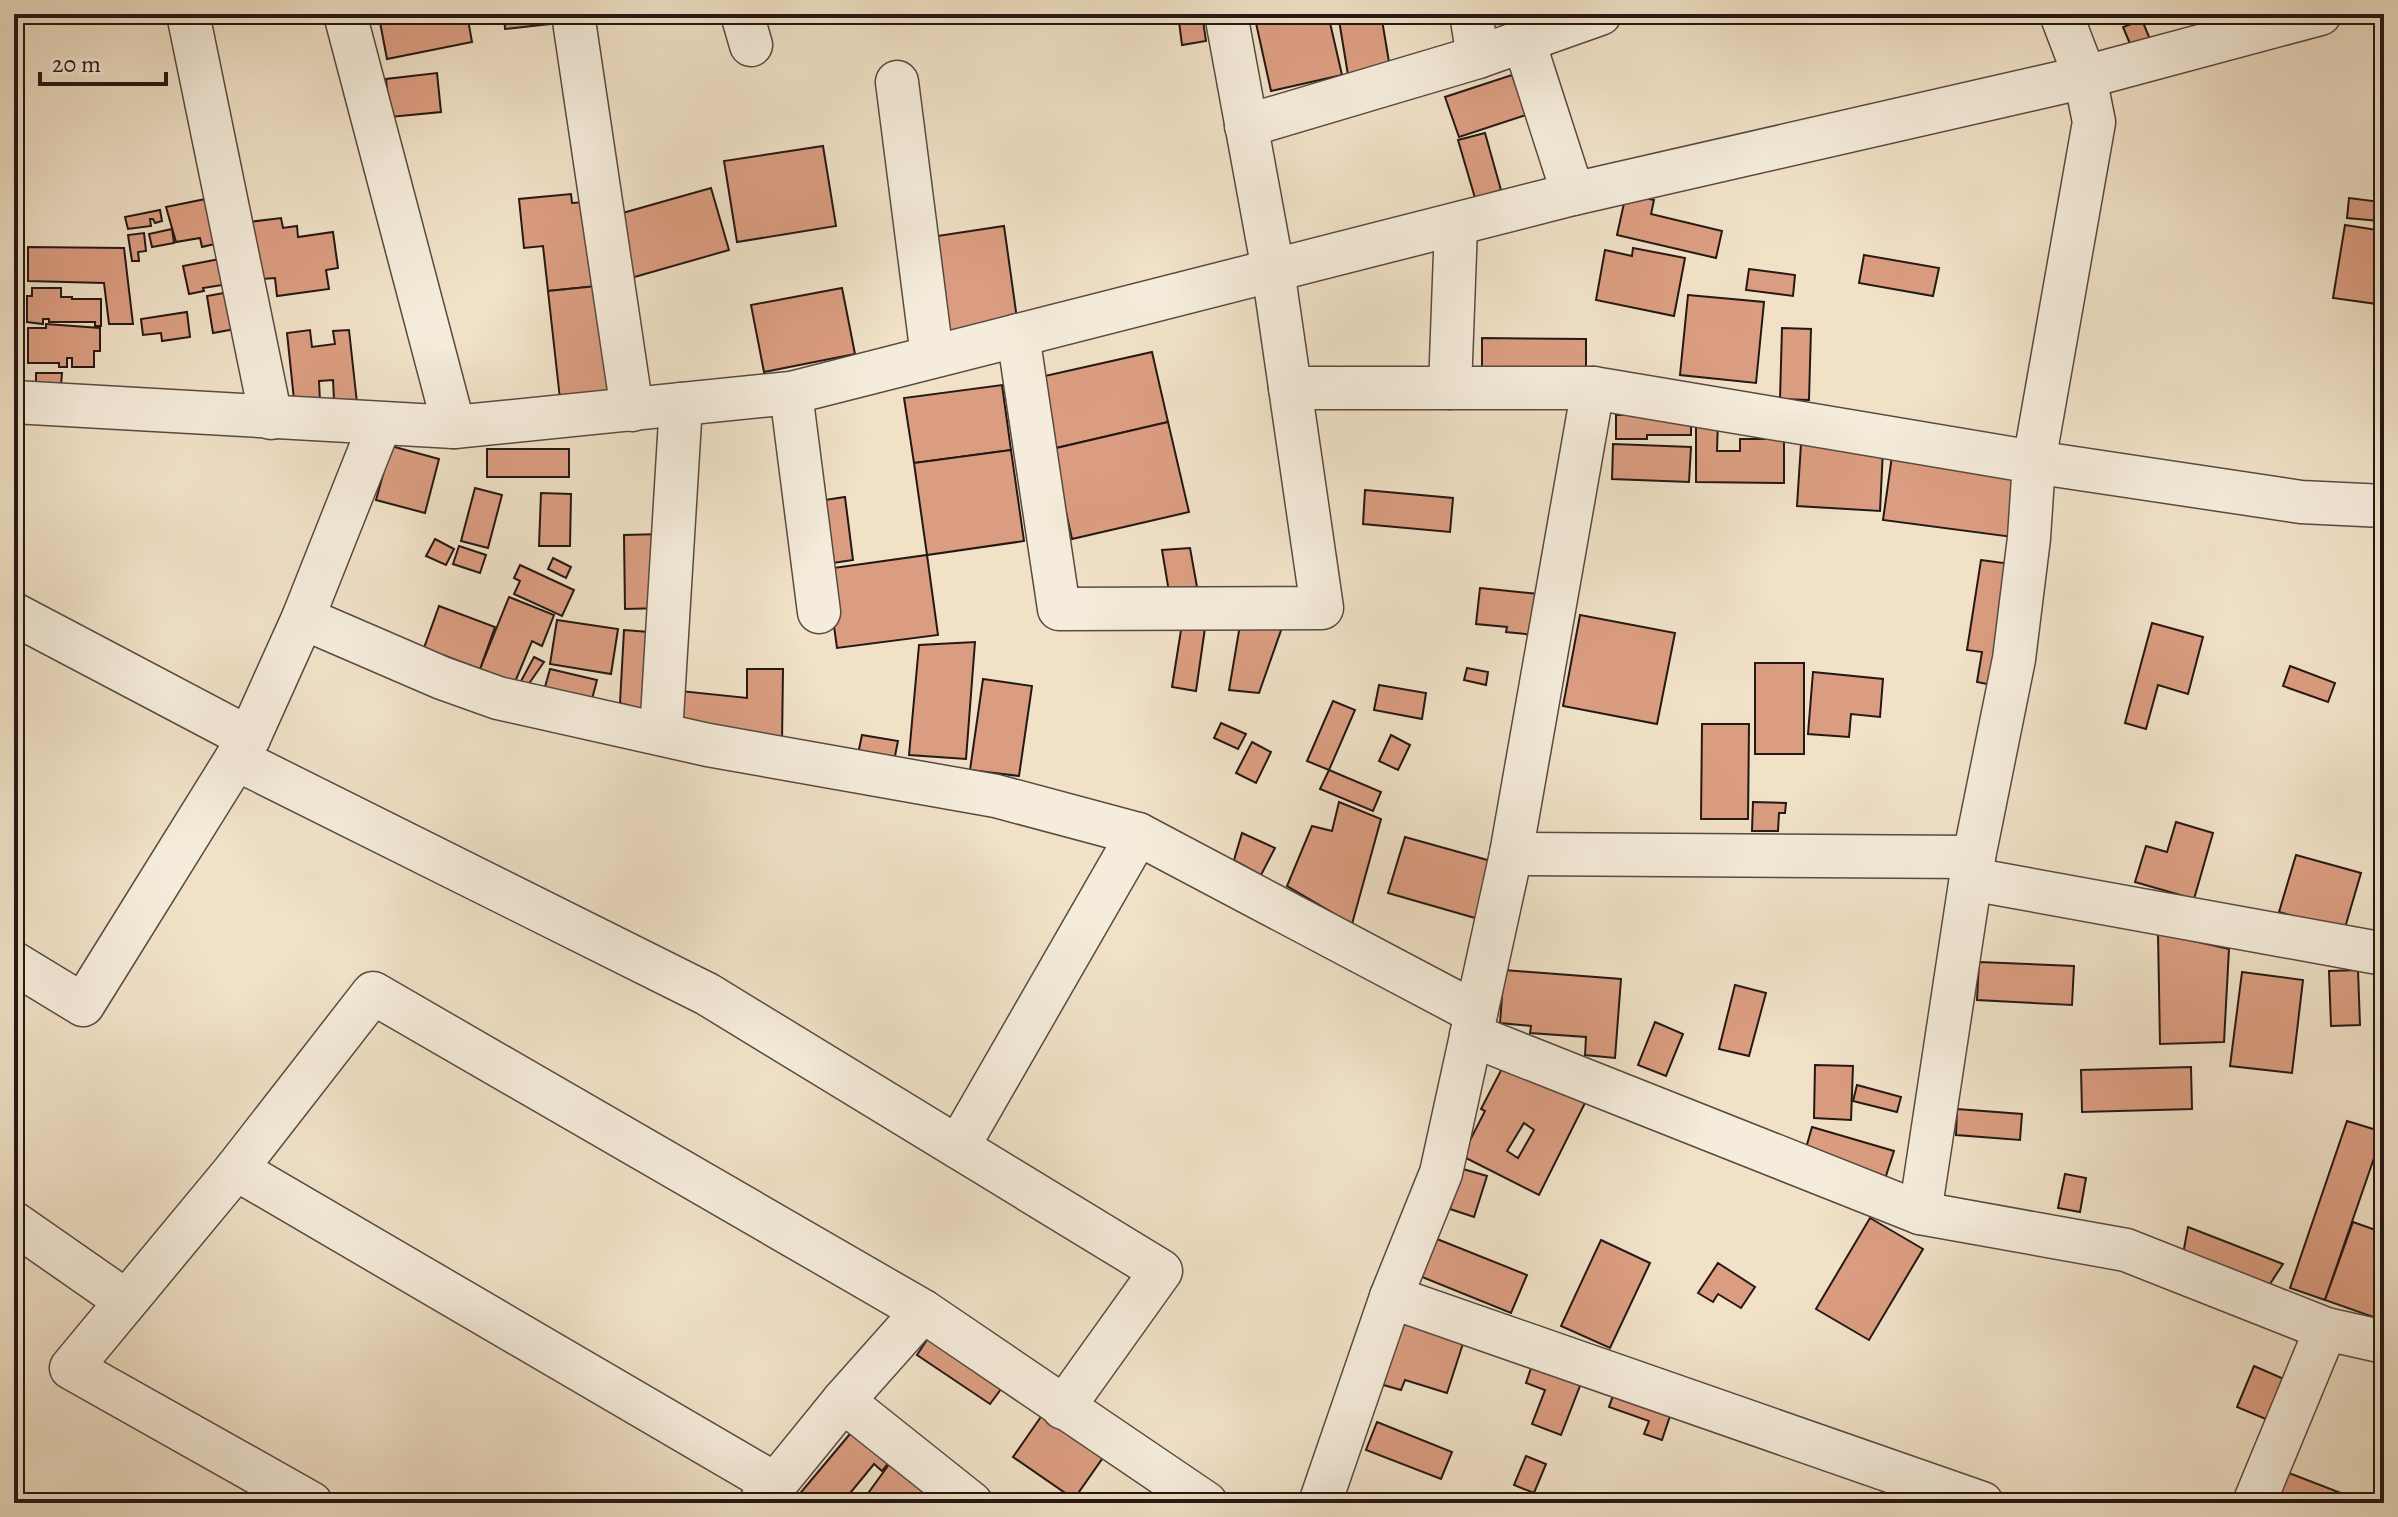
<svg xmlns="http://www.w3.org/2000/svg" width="2398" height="1517" font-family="Alegreya,serif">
<rect width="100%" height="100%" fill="#f0e1c7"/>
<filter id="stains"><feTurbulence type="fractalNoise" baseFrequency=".0025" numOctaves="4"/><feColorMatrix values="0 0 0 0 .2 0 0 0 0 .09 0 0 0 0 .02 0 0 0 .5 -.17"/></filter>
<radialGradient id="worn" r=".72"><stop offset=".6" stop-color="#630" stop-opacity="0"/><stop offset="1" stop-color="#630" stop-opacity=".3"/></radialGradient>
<g fill="#db9d81" stroke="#251814" stroke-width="2" fill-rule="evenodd">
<path d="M 397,14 L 467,14 L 472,42 L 387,59 L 379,17 Z"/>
<path d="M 504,14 L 566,14 L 567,22 L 505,29 Z"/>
<path d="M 1178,14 L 1202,14 L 1206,41 L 1182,45 Z"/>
<path d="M 1254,14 L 1328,14 L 1342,75 L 1271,91 Z"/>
<path d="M 1338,14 L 1381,14 L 1390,68 L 1348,75 Z"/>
<path d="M 2142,20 L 2152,44 L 2133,51 L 2123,27 Z"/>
<path d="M 437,73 L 441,112 L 390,117 L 386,79 Z"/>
<path d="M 1512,75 L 1526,115 L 1459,137 L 1445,97 Z"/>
<path d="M 1485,133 L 1501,190 L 1475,198 L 1458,140 Z"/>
<path d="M 823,146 L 836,226 L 737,242 L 724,161 Z"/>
<path d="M 711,188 L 729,250 L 631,278 L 612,216 Z"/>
<path d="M 571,194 L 572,203 L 586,202 L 607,285 L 548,291 L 543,246 L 524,248 L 519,199 Z"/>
<path d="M 1626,194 L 1654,200 L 1651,214 L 1722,231 L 1716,258 L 1617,235 Z"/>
<path d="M 220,196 L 223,242 L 202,247 L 200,238 L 176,242 L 166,207 Z"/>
<path d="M 2349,198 L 2381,202 L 2379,221 L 2347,218 Z"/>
<path d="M 160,210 L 162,221 L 155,223 L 153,219 L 150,219 L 151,226 L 128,229 L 125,217 Z"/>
<path d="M 281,218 L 283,228 L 297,226 L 298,237 L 333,232 L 338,268 L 326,270 L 329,289 L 277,296 L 275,278 L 262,279 L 257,247 L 252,247 L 249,222 Z"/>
<path d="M 2345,225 L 2384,231 L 2384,305 L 2333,298 Z"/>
<path d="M 1004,226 L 1018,326 L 938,337 L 924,238 Z"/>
<path d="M 172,229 L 174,243 L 152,247 L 149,234 Z"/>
<path d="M 144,233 L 146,251 L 138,252 L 139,261 L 132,261 L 128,235 Z"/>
<path d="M 28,247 L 124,248 L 133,324 L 109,324 L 104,283 L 28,281 Z"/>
<path d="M 1633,248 L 1685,258 L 1674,316 L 1596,300 L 1605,250 L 1632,256 Z"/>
<path d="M 1864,255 L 1939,268 L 1933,296 L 1859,283 Z"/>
<path d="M 230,257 L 235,283 L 203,288 L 204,291 L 189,294 L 183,266 Z"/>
<path d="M 1749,269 L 1795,275 L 1793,296 L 1746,290 Z"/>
<path d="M 607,285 L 619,393 L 560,399 L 548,291 Z"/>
<path d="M 32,288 L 61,288 L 61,297 L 72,297 L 72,299 L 101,299 L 101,326 L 95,326 L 95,322 L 49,322 L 49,319 L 43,319 L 43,324 L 27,322 L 27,296 L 32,296 Z"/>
<path d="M 842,288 L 855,354 L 764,372 L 751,305 Z"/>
<path d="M 235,291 L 241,328 L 213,333 L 207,296 Z"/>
<path d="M 1688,295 L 1764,302 L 1756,383 L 1680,375 Z"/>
<path d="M 187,312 L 190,337 L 162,341 L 161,333 L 143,335 L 141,319 Z"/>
<path d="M 46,324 L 100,328 L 100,351 L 94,351 L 94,367 L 72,367 L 72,358 L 67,358 L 67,367 L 59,367 L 59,363 L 28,363 L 28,328 L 46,328 Z"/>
<path d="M 1782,328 L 1811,329 L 1809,400 L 1780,399 Z"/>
<path d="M 310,330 L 312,347 L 335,344 L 333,331 L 349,330 L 357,403 L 295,409 L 287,333 ZM 333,380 L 334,400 L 320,401 L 319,381 Z"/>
<path d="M 1482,338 L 1586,339 L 1586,370 L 1482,370 Z"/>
<path d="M 1152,352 L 1168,422 L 1052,449 L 1036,378 Z"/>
<path d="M 36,373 L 62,373 L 61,385 L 36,385 Z"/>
<path d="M 1002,385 L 1011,450 L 914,463 L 904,398 Z"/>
<path d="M 1616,415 L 1672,415 L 1691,420 L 1691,435 L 1647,435 L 1647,439 L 1616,439 Z"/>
<path d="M 1696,421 L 1718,421 L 1717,451 L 1740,451 L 1740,439 L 1784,439 L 1784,483 L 1696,482 Z"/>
<path d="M 1168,422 L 1189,512 L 1072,539 L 1052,449 Z"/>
<path d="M 1613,444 L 1691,447 L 1689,482 L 1612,479 Z"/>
<path d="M 1801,444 L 1883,449 L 1880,511 L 1797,506 Z"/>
<path d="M 391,446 L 439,459 L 425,513 L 376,500 Z"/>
<rect x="487" y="449" width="82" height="28"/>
<path d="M 1011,450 L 1024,541 L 927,555 L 914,463 Z"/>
<path d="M 1892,456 L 2028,475 L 2020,538 L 1883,520 Z"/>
<path d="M 475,488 L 502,495 L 488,548 L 461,541 Z"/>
<path d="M 1365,490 L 1453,498 L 1450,532 L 1363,524 Z"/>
<path d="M 541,493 L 571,494 L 570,546 L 539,546 Z"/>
<path d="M 845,497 L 853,560 L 826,564 L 818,501 Z"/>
<path d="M 662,534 L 664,608 L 625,609 L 624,535 Z"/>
<path d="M 435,539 L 454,549 L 446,565 L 426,556 Z"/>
<path d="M 459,546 L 486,555 L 480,573 L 453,564 Z"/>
<path d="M 1190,548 L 1199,598 L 1170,598 L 1162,550 Z"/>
<path d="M 927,555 L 938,635 L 837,648 L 826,569 Z"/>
<path d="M 553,558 L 571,567 L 566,578 L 548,569 Z"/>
<path d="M 1981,560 L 2011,564 L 1992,685 L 1977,682 L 1982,652 L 1967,650 Z"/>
<path d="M 520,565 L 574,590 L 562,616 L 514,594 L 520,581 L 514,578 Z"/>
<path d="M 1480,588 L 1549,595 L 1544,636 L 1506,632 L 1507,627 L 1476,624 Z"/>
<path d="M 509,597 L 554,615 L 542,646 L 532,641 L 515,682 L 480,669 Z"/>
<path d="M 439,606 L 495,627 L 480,669 L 424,648 Z"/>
<path d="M 1184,611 L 1207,614 L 1196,691 L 1172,687 Z"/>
<path d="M 1242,613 L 1285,619 L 1259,693 L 1229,690 Z"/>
<path d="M 1580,615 L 1675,633 L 1657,724 L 1563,706 Z"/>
<path d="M 557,620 L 618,629 L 611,674 L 550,664 Z"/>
<path d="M 2152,623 L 2203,637 L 2188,694 L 2158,685 L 2146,729 L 2125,723 Z"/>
<path d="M 624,630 L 662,633 L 656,713 L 620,703 Z"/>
<path d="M 975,642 L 966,759 L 909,755 L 919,645 Z"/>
<path d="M 534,657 L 544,662 L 528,685 L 521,681 Z"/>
<rect x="1755" y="663" width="49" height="91"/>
<path d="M 2290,666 L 2335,683 L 2328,702 L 2283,686 Z"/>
<path d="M 1467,668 L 1488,672 L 1486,685 L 1464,680 Z"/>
<path d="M 550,669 L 597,680 L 592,699 L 545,687 Z"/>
<path d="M 747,669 L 783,669 L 782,742 L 669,715 L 671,690 L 747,698 Z"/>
<path d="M 1813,672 L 1883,679 L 1880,717 L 1851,714 L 1849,737 L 1808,734 Z"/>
<path d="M 983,679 L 1032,686 L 1019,776 L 970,770 Z"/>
<path d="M 1379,685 L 1426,693 L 1422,719 L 1374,710 Z"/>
<path d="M 1333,701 L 1355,710 L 1329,770 L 1307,761 Z"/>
<path d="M 1221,723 L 1246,734 L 1238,749 L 1214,738 Z"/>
<path d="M 1702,724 L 1749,724 L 1748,819 L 1701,819 Z"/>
<path d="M 862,735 L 898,741 L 894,761 L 858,754 Z"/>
<path d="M 1391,735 L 1410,745 L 1398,770 L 1379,761 Z"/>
<path d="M 1252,742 L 1271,752 L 1256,783 L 1236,773 Z"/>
<path d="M 1329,770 L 1381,792 L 1373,811 L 1320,789 Z"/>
<path d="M 1339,802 L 1381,819 L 1352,924 L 1287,886 L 1312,826 L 1332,831 Z"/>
<path d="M 1753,802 L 1786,803 L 1785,813 L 1779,813 L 1778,831 L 1752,831 Z"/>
<path d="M 2176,822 L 2213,833 L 2194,899 L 2135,882 L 2146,846 L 2167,852 Z"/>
<path d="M 1242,833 L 1275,848 L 1261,875 L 1234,860 Z"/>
<path d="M 1405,837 L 1498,863 L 1482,920 L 1388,893 Z"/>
<path d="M 2296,855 L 2361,873 L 2344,931 L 2279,912 Z"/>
<path d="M 2158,933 L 2229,949 L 2224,1042 L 2160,1044 Z"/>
<path d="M 1979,962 L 2074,966 L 2072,1005 L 1977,1000 Z"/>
<path d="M 1504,970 L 1621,979 L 1615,1058 L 1585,1055 L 1586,1037 L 1530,1033 L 1531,1026 L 1500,1023 Z"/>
<path d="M 2358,970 L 2360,1025 L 2331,1026 L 2329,971 Z"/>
<path d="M 2242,972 L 2303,980 L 2292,1073 L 2230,1066 Z"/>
<path d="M 1735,985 L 1766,993 L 1749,1056 L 1719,1049 Z"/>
<path d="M 1655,1022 L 1683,1034 L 1666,1076 L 1638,1065 Z"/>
<path d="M 1509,1055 L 1589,1095 L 1539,1195 L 1462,1156 L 1485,1111 L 1481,1109 ZM 1524,1123 L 1534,1130 L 1518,1158 L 1507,1151 Z"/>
<path d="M 1815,1065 L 1853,1066 L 1851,1120 L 1814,1118 Z"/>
<path d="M 2191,1067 L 2192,1109 L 2082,1112 L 2081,1070 Z"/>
<path d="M 1857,1085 L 1901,1097 L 1897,1112 L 1853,1101 Z"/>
<path d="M 1957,1109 L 2022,1114 L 2020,1140 L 1956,1135 Z"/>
<path d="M 2347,1121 L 2383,1132 L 2325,1300 L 2290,1288 Z"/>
<path d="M 1812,1127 L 1894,1151 L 1885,1179 L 1804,1155 Z"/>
<path d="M 1463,1169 L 1487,1176 L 1474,1217 L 1450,1209 Z"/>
<path d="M 2065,1174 L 2086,1178 L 2080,1212 L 2058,1208 Z"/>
<path d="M 1870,1218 L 1923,1249 L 1869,1340 L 1816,1309 Z"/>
<path d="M 2353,1222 L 2384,1233 L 2384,1295 L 2376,1318 L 2325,1300 Z"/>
<path d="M 2188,1227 L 2283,1264 L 2268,1287 L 2183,1254 Z"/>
<path d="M 1437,1239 L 1527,1275 L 1511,1313 L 1422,1277 Z"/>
<path d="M 1601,1240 L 1650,1263 L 1610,1348 L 1561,1326 Z"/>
<path d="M 1718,1263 L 1755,1287 L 1741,1308 L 1718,1294 L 1713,1302 L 1698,1293 Z"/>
<path d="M 1405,1305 L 1469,1325 L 1447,1393 L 1405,1380 L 1401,1390 L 1380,1384 Z"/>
<path d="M 930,1335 L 1004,1385 L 990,1404 L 917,1355 Z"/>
<path d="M 1534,1359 L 1583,1378 L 1561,1435 L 1532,1424 L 1545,1390 L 1526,1383 Z"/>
<path d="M 2254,1366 L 2284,1379 L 2268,1420 L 2237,1407 Z"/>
<path d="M 1615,1390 L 1672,1410 L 1662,1440 L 1644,1434 L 1649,1421 L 1609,1407 Z"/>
<path d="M 1047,1408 L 1109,1449 L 1074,1499 L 1013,1457 Z"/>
<path d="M 860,1422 L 897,1452 L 882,1471 L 874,1464 L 842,1503 L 792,1503 Z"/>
<path d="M 1377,1422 L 1452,1452 L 1441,1479 L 1366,1450 Z"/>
<path d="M 898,1452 L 936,1480 L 919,1503 L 861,1503 Z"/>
<path d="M 1526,1456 L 1546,1464 L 1534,1493 L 1514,1485 Z"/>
<path d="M 2281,1470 L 2341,1493 L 2337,1503 L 2268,1503 Z"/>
</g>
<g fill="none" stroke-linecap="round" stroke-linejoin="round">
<defs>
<g id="street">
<path d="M 188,14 L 271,418"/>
<path d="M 345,14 L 454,427"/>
<path d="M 573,14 L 632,410"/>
<path d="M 742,14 L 751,45"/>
<path d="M 1471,14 L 1478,57"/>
<path d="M 1524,42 L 1573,194"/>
<path d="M 897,82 L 932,356"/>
<path d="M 1246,126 L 1478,57 L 1600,14"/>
<path d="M 1018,335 L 1059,609 L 1322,608 L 1273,270 L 1226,14"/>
<path d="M 1290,388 L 1593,388 L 2034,462 L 2301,502 L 2384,506"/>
<path d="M 1450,388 L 1456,226"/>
<path d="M 791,393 L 819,612"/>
<path d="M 14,402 L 454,427 L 791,393 L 1573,194 L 2085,77 L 2320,14"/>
<path d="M 14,614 L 249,738"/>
<path d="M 303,618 L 442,678 L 498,698 L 708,745 L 996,796 L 1138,834 L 1476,1013"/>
<path d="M 661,734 L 681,404"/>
<path d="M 236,759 L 707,994 L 1161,1271 L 1063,1408"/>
<path d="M 1511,854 L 1974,857"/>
<path d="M 1971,879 L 2384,954"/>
<path d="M 14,963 L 83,1005 L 249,738 L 303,618 L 380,424"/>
<path d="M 1471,1035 L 1920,1213 L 2126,1250 L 2326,1329 L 2384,1342"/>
<path d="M 958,1147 L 1138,834"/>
<path d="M 236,1169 L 775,1484"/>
<path d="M 1920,1213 L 1974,857 L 2014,659 L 2029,538 L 2034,462 L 2094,122 L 2085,77 L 2061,14"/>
<path d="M 14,1223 L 126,1301"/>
<path d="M 1391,1297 L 1982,1503"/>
<path d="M 843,1401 L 971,1503"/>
<path d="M 311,1503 L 71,1368 L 236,1169 L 373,993 L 923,1311 L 1206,1503"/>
<path d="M 760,1503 L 843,1401 L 923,1311"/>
<path d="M 1320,1503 L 1391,1297 L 1441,1173 L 1511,854 L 1593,388"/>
<path d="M 2254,1503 L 2326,1329"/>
</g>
</defs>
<use href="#street" stroke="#584a41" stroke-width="45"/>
<use href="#street" stroke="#f5ecdb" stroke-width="42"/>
</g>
<rect width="2398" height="1517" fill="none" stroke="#f0e1c7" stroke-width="48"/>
<rect x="16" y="16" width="2366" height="1485" fill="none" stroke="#251814" stroke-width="4"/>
<rect x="24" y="24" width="2350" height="1469" fill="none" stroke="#251814" stroke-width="2"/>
<path d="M40 72v12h126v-12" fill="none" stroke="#251814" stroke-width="4"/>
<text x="52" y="72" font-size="24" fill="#251814" stroke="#f5ecdb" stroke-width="6" paint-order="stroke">20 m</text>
<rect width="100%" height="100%" filter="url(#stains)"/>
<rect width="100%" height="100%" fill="url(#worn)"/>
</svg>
